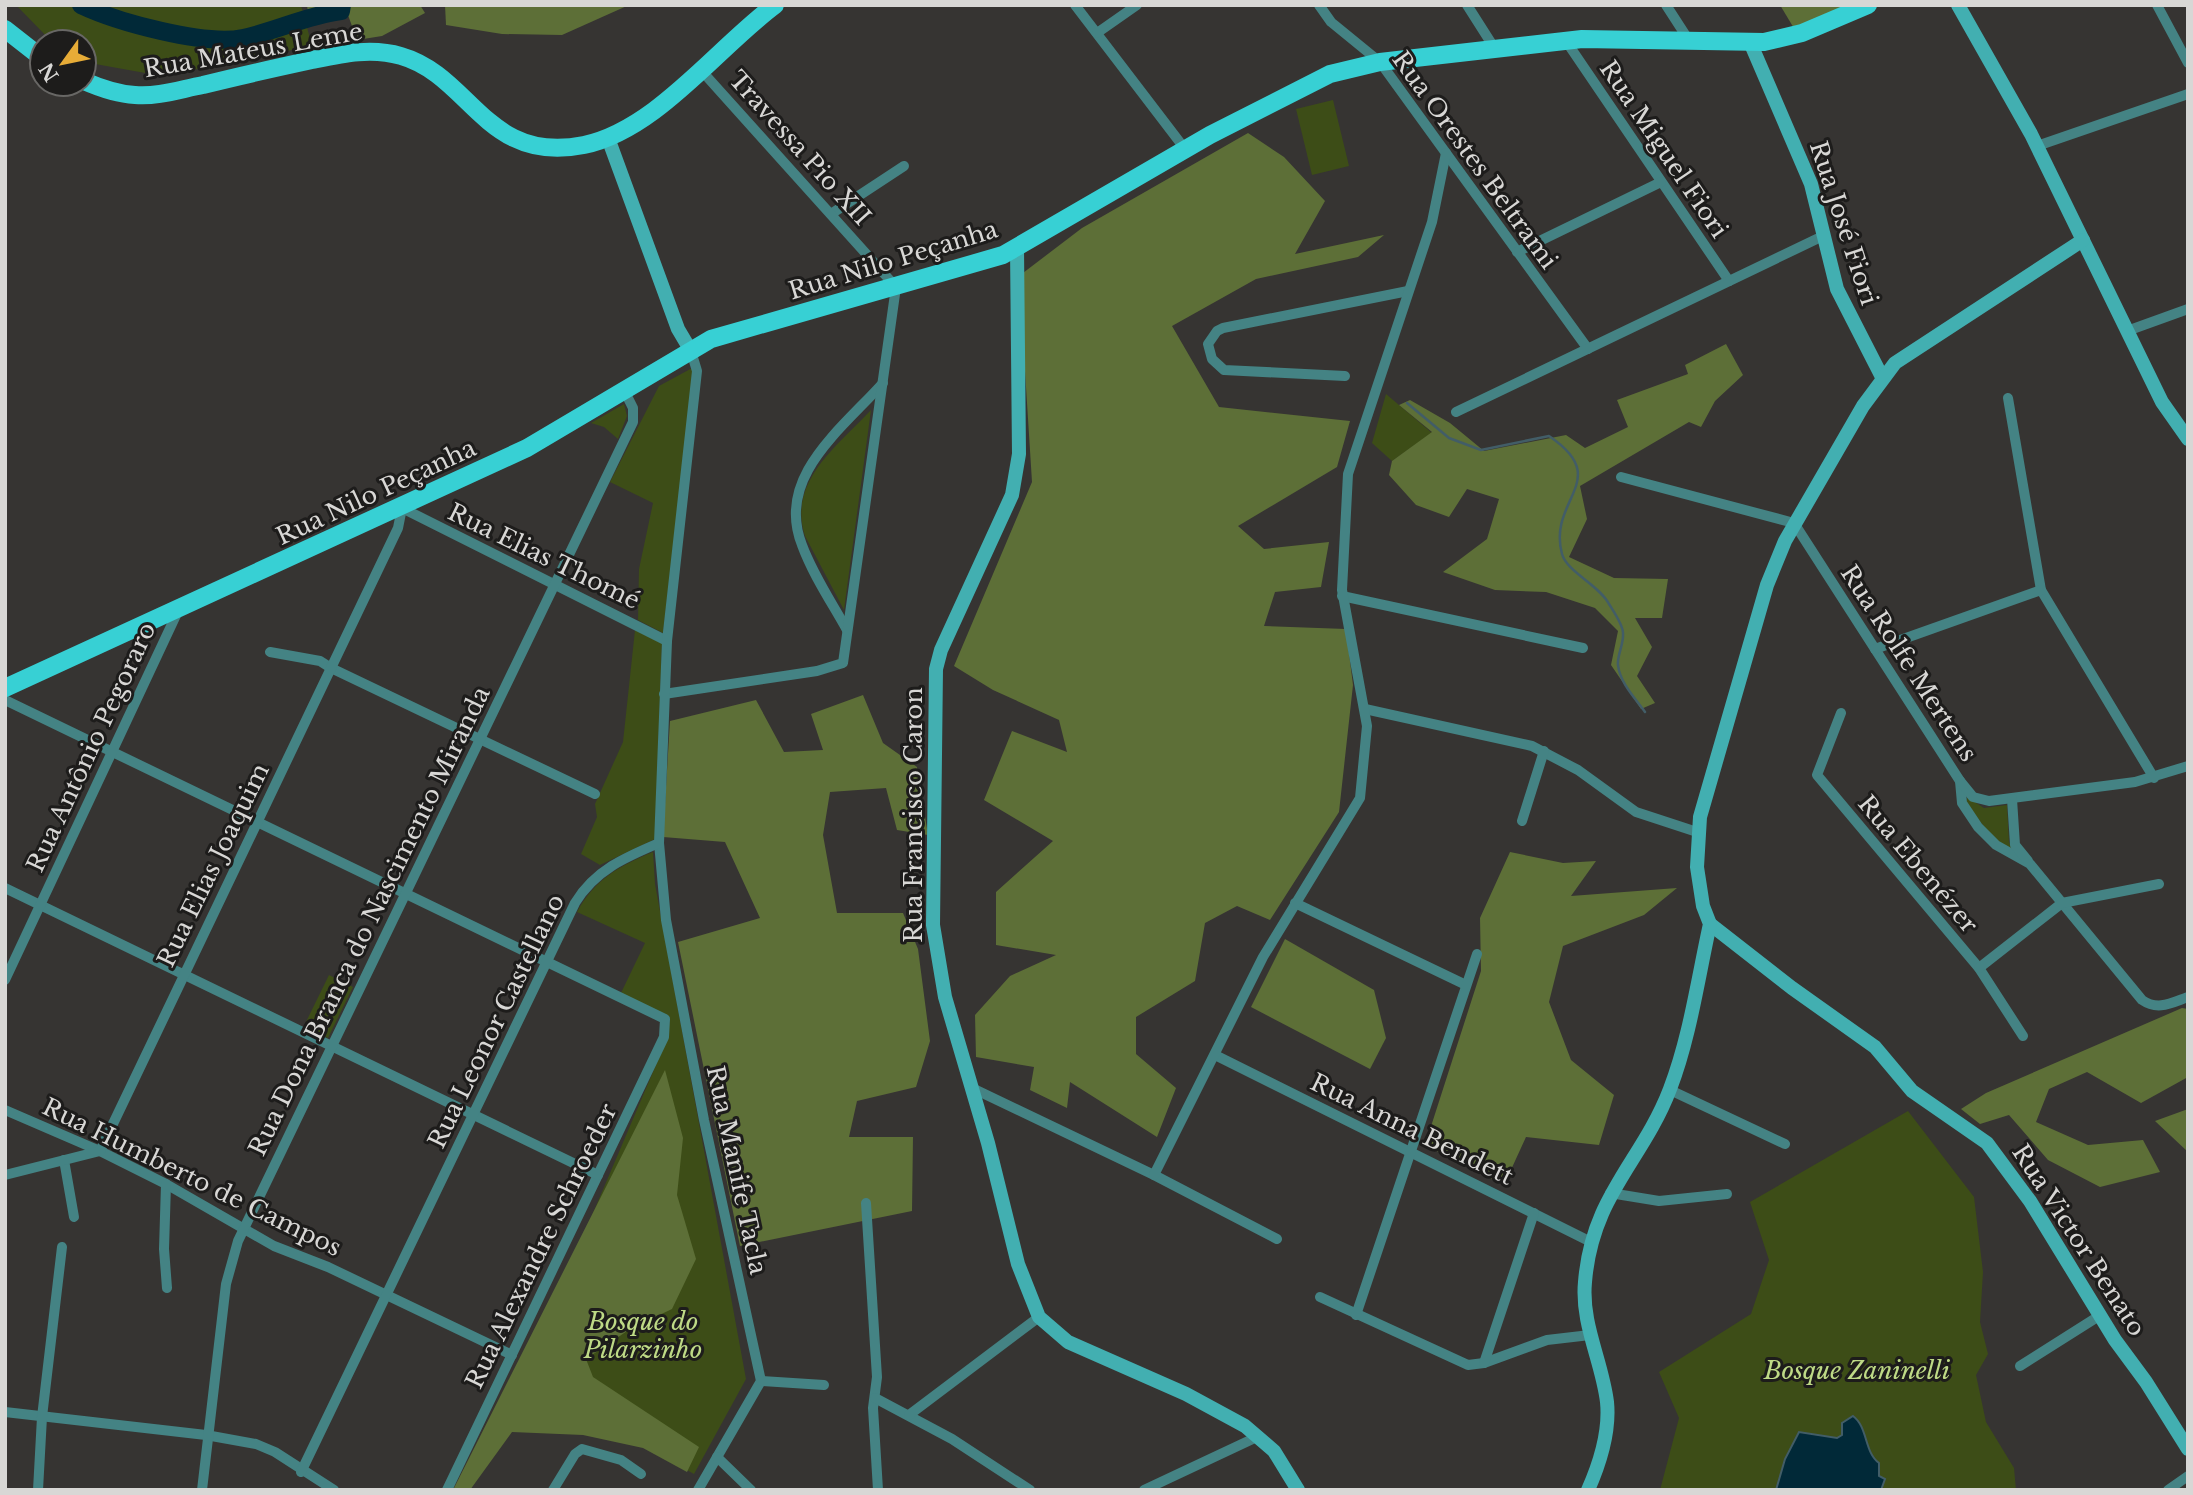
<svg xmlns="http://www.w3.org/2000/svg" width="2193" height="1495" font-family="'Libre Baskerville',serif">
<rect width="100%" height="100%" fill="#363432"/>
<g fill="#3d4d17">
<path d="M 16,5 L 301,5 L 312,46 L 162,76 L 84,62 L 84,42 L 52,42 Z"/>
<path d="M 1333,100 L 1349,166 L 1312,175 L 1296,109 Z"/>
<path d="M 694,367 L 663,633 L 638,620 L 639,569 L 653,503 L 610,482 L 659,386 Z"/>
<path d="M 1386,394 L 1432,433 L 1392,461 L 1372,443 Z"/>
<path d="M 624,404 L 627,416 L 618,439 L 604,427 L 591,423 Z"/>
<path d="M 871,410 L 844,610 L 805,536 C 787,481 838,446 871,410 Z"/>
<path d="M 635,630 L 662,643 L 655,839 L 600,865 L 581,854 L 597,817 L 595,804 L 623,742 Z"/>
<path d="M 1967,797 L 1984,808 L 2007,805 L 2009,842 L 2015,854 L 1993,839 L 1966,802 Z"/>
<path d="M 653,852 L 655,884 L 746,1379 L 694,1474 L 516,1375 L 545,1326 L 667,1039 L 670,1018 L 621,993 L 645,943 L 577,912 C 595,879 619,866 653,852 Z"/>
<path d="M 329,975 L 353,987 L 328,1038 L 304,1026 Z"/>
<path d="M 1908,1111 L 1974,1197 L 1983,1272 L 1980,1322 L 1988,1354 L 1976,1375 L 1986,1422 L 2014,1468 L 2016,1490 L 1660,1490 L 1679,1418 L 1659,1372 L 1751,1314 L 1769,1260 L 1750,1202 Z"/>
</g>
<g fill="#5d6f37">
<path d="M 307,5 L 420,5 L 425,13 L 382,36 L 357,40 L 348,15 L 309,21 Z"/>
<path d="M 445,5 L 629,5 L 562,35 L 502,34 L 446,25 Z"/>
<path d="M 1780,5 L 1847,5 L 1795,30 Z"/>
<path d="M 1248,133 L 1284,157 L 1325,201 L 1295,254 L 1384,235 L 1358,257 L 1256,279 L 1172,326 L 1219,407 L 1350,421 L 1337,467 L 1238,526 L 1264,549 L 1329,542 L 1321,587 L 1275,592 L 1264,626 L 1346,629 L 1353,685 L 1339,812 L 1270,920 L 1237,906 L 1205,923 L 1195,981 L 1136,1017 L 1136,1054 L 1176,1088 L 1157,1137 L 1070,1082 L 1067,1108 L 1030,1090 L 1034,1067 L 976,1057 L 975,1015 L 1010,976 L 1056,955 L 996,945 L 996,892 L 1053,841 L 984,800 L 1012,731 L 1067,752 L 1059,720 L 993,690 L 954,666 L 1032,482 L 1019,276 L 1082,228 Z"/>
<path d="M 1726,344 L 1743,375 L 1715,401 L 1701,427 L 1689,422 L 1580,486 L 1587,519 L 1569,557 L 1614,578 L 1668,579 L 1662,618 L 1635,618 L 1652,647 L 1637,676 L 1655,703 L 1641,709 L 1611,665 L 1618,631 L 1595,608 L 1546,592 L 1495,590 L 1443,572 L 1487,539 L 1499,499 L 1467,489 L 1449,517 L 1416,505 L 1389,475 L 1392,461 L 1432,432 L 1399,405 L 1410,400 L 1450,423 L 1484,451 L 1566,435 L 1585,448 L 1628,427 L 1617,400 L 1688,374 L 1685,365 Z"/>
<path d="M 863,695 L 883,743 L 917,767 L 928,835 L 897,830 L 886,788 L 830,792 L 823,835 L 837,913 L 903,913 L 918,949 L 930,1041 L 916,1087 L 857,1101 L 849,1137 L 913,1137 L 912,1211 L 740,1246 L 678,942 L 760,918 L 725,842 L 663,837 L 670,721 L 756,700 L 784,752 L 823,750 L 811,714 Z"/>
<path d="M 1510,852 L 1563,863 L 1596,861 L 1571,896 L 1677,888 L 1644,915 L 1563,946 L 1549,1002 L 1571,1060 L 1614,1095 L 1599,1145 L 1526,1137 L 1504,1185 L 1425,1145 L 1481,971 L 1480,918 Z"/>
<path d="M 1285,939 L 1374,990 L 1386,1038 L 1370,1069 L 1251,1007 Z"/>
<path d="M 2182,1008 L 2188,1009 L 2188,1077 L 2141,1103 L 2087,1072 L 2049,1089 L 2036,1122 L 2088,1145 L 2143,1140 L 2160,1172 L 2100,1187 L 2048,1160 L 2009,1115 L 1980,1124 L 1961,1109 L 1986,1093 Z"/>
<path d="M 665,1070 L 683,1138 L 677,1195 L 696,1259 L 672,1309 L 630,1329 L 586,1359 L 593,1377 L 699,1447 L 687,1472 L 643,1448 L 583,1435 L 512,1432 L 470,1490 L 453,1490 Z"/>
<path d="M 2188,1109 L 2188,1152 L 2155,1121 Z"/>
</g>
<path fill="#012938" stroke="#425d67" stroke-width="2" d="M 1853,1416 C 1868,1427 1864,1452 1879,1463 L 1879,1476 L 1885,1479 L 1881,1490 L 1776,1490 L 1785,1459 L 1799,1432 L 1837,1438 L 1842,1435 L 1842,1423 Z"/>
<g fill="none" stroke-linecap="round" stroke-linejoin="round">
<path stroke="#425d67" stroke-width="2.5" d="M 1407,403 L 1449,438 L 1481,450 L 1549,436 C 1614,480 1547,499 1562,554 C 1567,572 1599,585 1609,604 C 1614,612 1623,625 1623,633 C 1624,644 1617,655 1618,665 C 1620,683 1635,698 1645,712"/>
<path stroke="#012938" stroke-width="18" d="M 81,5 C 117,22 204,46 243,38 C 276,31 308,15 341,11 L 342,5"/>
<g stroke="#448384" stroke-width="10">
<path d="M 1075,5 L 1185,149"/>
<path d="M 1319,5 L 1331,22 L 1380,62 L 1588,349"/>
<path d="M 1467,5 L 1495,49"/>
<path d="M 1666,5 L 1688,39"/>
<path d="M 2157,5 L 2188,63"/>
<path d="M 1097,33 L 1137,5"/>
<path d="M 1566,41 L 1729,281"/>
<path d="M 2037,146 L 2188,94"/>
<path d="M 831,214 L 904,166"/>
<path d="M 1517,252 L 1661,182"/>
<path d="M 2127,331 L 2188,309"/>
<path d="M 1345,376 L 1224,370 L 1212,359 L 1208,344 L 1217,331 L 1223,328 L 1408,291"/>
<path d="M 2008,398 L 2041,590 L 2154,778"/>
<path d="M 1456,412 L 1825,235"/>
<path d="M 1621,477 L 1794,523 L 1960,781 L 1962,803 L 1978,827 L 1996,845 L 2030,864 L 2142,1000 C 2158,1011 2171,1003 2188,997"/>
<path d="M 1342,596 L 1583,648"/>
<path d="M 847,630 C 832,603 813,575 802,545 C 775,477 842,429 883,383"/>
<path d="M 1875,649 L 2041,590"/>
<path d="M 270,652 L 320,661 L 331,668 L 595,794"/>
<path d="M 664,694 L 817,671 L 843,663 L 896,287 L 700,69"/>
<path d="M 5,700 L 665,1019 L 664,1037 L 447,1490"/>
<path d="M 1365,709 L 1532,746 L 1578,770 L 1636,812 L 1697,832"/>
<path d="M 1841,713 L 1817,775 L 1979,968 L 2023,1036"/>
<path d="M 1960,781 L 1973,797 L 1989,801 L 2135,782 L 2188,766"/>
<path d="M 2012,799 L 2015,845 L 2028,861"/>
<path d="M 1522,821 L 1544,751"/>
<path d="M 659,843 L 666,920 L 704,1120 L 761,1381 L 698,1490"/>
<path d="M 5,888 L 598,1175"/>
<path d="M 1295,903 L 1466,985"/>
<path d="M 1979,968 L 2062,903 L 2159,884"/>
<path d="M 5,980 L 179,609"/>
<path d="M 1215,1055 L 1591,1242"/>
<path d="M 972,1088 L 1154,1175 L 1277,1239"/>
<path d="M 1670,1090 L 1785,1144"/>
<path d="M 5,1110 L 100,1151 L 166,1184 L 274,1246 L 328,1267 L 512,1355"/>
<path d="M 64,1160 L 74,1217"/>
<path d="M 5,1175 L 100,1151 L 398,528 L 402,508 L 667,641"/>
<path d="M 1154,1175 L 1263,957 L 1360,798 L 1367,726 L 1342,590 L 1348,474 L 1432,222 L 1446,153"/>
<path d="M 166,1184 L 164,1249 L 167,1288"/>
<path d="M 1610,1193 L 1659,1201 L 1727,1194"/>
<path d="M 866,1203 L 877,1377 L 873,1408 L 878,1490"/>
<path d="M 1320,1297 L 1468,1365 L 1484,1363 L 1547,1340 L 1590,1335"/>
<path d="M 1356,1315 L 1477,954"/>
<path d="M 1484,1363 L 1534,1213"/>
<path d="M 2020,1366 L 2099,1316"/>
<path d="M 761,1381 L 824,1385"/>
<path d="M 875,1398 L 952,1439 L 1030,1490"/>
<path d="M 5,1412 L 206,1435 L 256,1444 L 275,1452 L 334,1490"/>
<path d="M 909,1415 L 1039,1317"/>
<path d="M 717,1457 L 751,1490"/>
<path d="M 301,1472 L 575,903 C 595,870 626,857 659,843 L 667,641 L 697,371 L 691,351"/>
<path d="M 38,1490 L 42,1417 L 62,1247"/>
<path d="M 202,1490 L 226,1284 L 238,1241 L 633,422 L 633,408 L 625,392"/>
<path d="M 553,1490 L 575,1454 L 582,1449 L 621,1460 L 641,1474"/>
<path d="M 1144,1490 L 1259,1436"/>
<path d="M 2168,1490 L 2188,1476"/>
</g>
<g stroke="#42afb1" stroke-width="14">
<path d="M 1958,5 L 2031,134 L 2162,402 L 2188,439"/>
<path d="M 1750,42 L 1811,184 L 1837,289 L 1882,377"/>
<path d="M 608,138 L 678,329 L 691,351"/>
<path d="M 1017,248 L 1019,454 L 1012,495 L 941,650 L 936,669 L 933,925 L 945,997 L 988,1143 L 1018,1264 L 1039,1317 L 1068,1342 L 1186,1394 L 1245,1426 L 1274,1451 L 1298,1490"/>
<path d="M 1710,924 L 1792,988 L 1875,1047 L 1912,1091 L 1987,1143 L 2030,1201 L 2115,1340 L 2146,1382 L 2188,1449"/>
<path d="M 1588,1490 C 1600,1463 1610,1432 1607,1402 C 1602,1361 1581,1324 1585,1282 C 1592,1195 1642,1162 1670,1089 C 1690,1037 1698,978 1710,924 L 1703,906 L 1697,867 L 1700,817 L 1767,585 L 1785,541 L 1863,406 L 1895,363 L 2083,240"/>
</g>
<g stroke="#37d0d4" stroke-width="18">
<path d="M 5,29 L 42,58"/>
<path d="M 84,81 C 100,88 117,94 135,95 C 158,97 181,89 203,85 C 239,76 275,68 312,60 C 341,54 371,47 401,56 C 471,76 486,165 584,145 C 656,130 716,49 775,5"/>
<path d="M 5,688 L 527,448 L 711,339 L 1003,255 L 1210,135 L 1330,74 L 1380,62 L 1582,39 L 1764,42 L 1802,33 L 1868,5"/>
</g>
</g>
<g text-anchor="middle" dominant-baseline="central" stroke-width="6" stroke-linejoin="round" paint-order="stroke">
<g font-size="24" fill="#d8d7d5" stroke="#1d1c1b">
<text transform="translate(253 50) rotate(-10)">Rua Mateus Leme</text>
<text transform="translate(800 148) rotate(48)">Travessa Pio XII</text>
<text transform="translate(1664 149) rotate(56)">Rua Miguel Fiori</text>
<text transform="translate(1475 160) rotate(54)">Rua Orestes Beltrami</text>
<text transform="translate(1844 223) rotate(72)">Rua José Fiori</text>
<text transform="translate(893 260) rotate(-17)">Rua Nilo Peçanha</text>
<text transform="translate(376 492) rotate(-25)">Rua Nilo Peçanha</text>
<text transform="translate(544 556) rotate(26)">Rua Elias Thomé</text>
<text transform="translate(1909 663) rotate(57)">Rua Rolfe Mertens</text>
<text transform="translate(91 747) rotate(-65)">Rua Antônio Pegoraro</text>
<text transform="translate(913 815) rotate(-90)">Rua Francisco Caron</text>
<text transform="translate(1918 864) rotate(50)">Rua Ebenézer</text>
<text transform="translate(213 865) rotate(-64)">Rua Elias Joaquim</text>
<text transform="translate(369 921) rotate(-64)">Rua Dona Branca do Nascimento Miranda</text>
<text transform="translate(496 1021) rotate(-64)">Rua Leonor Castellano</text>
<text transform="translate(1412 1129) rotate(26)">Rua Anna Bendett</text>
<text transform="translate(737 1170) rotate(78)">Rua Manife Tacla</text>
<text transform="translate(192 1177) rotate(26)">Rua Humberto de Campos</text>
<text transform="translate(2079 1240) rotate(57)">Rua Victor Benato</text>
<text transform="translate(541 1246) rotate(-64)">Rua Alexandre Schroeder</text>
</g>
<g font-size="24" font-style="italic" fill="#beda86" stroke="#1d1c1b">
<text x="643" y="1321">Bosque do<tspan x="643" dy="28">Pilarzinho</tspan></text>
<text x="1857" y="1370">Bosque Zaninelli</text>
</g>
</g>
<rect width="2193" height="1495" fill="none" stroke="#d8d7d5" stroke-width="14"/>
<g transform="translate(63 63) rotate(237)"><circle r="33" fill="#1d1c1b" stroke="#686765" stroke-width="2"/>
<path d="M0-5L12 26L0 18L-12 26Z" fill="#e7ac37"/>
<text y="-10" font-size="19" font-weight="bold" text-anchor="middle" fill="#d8d7d5">N</text>
</g>
</svg>
